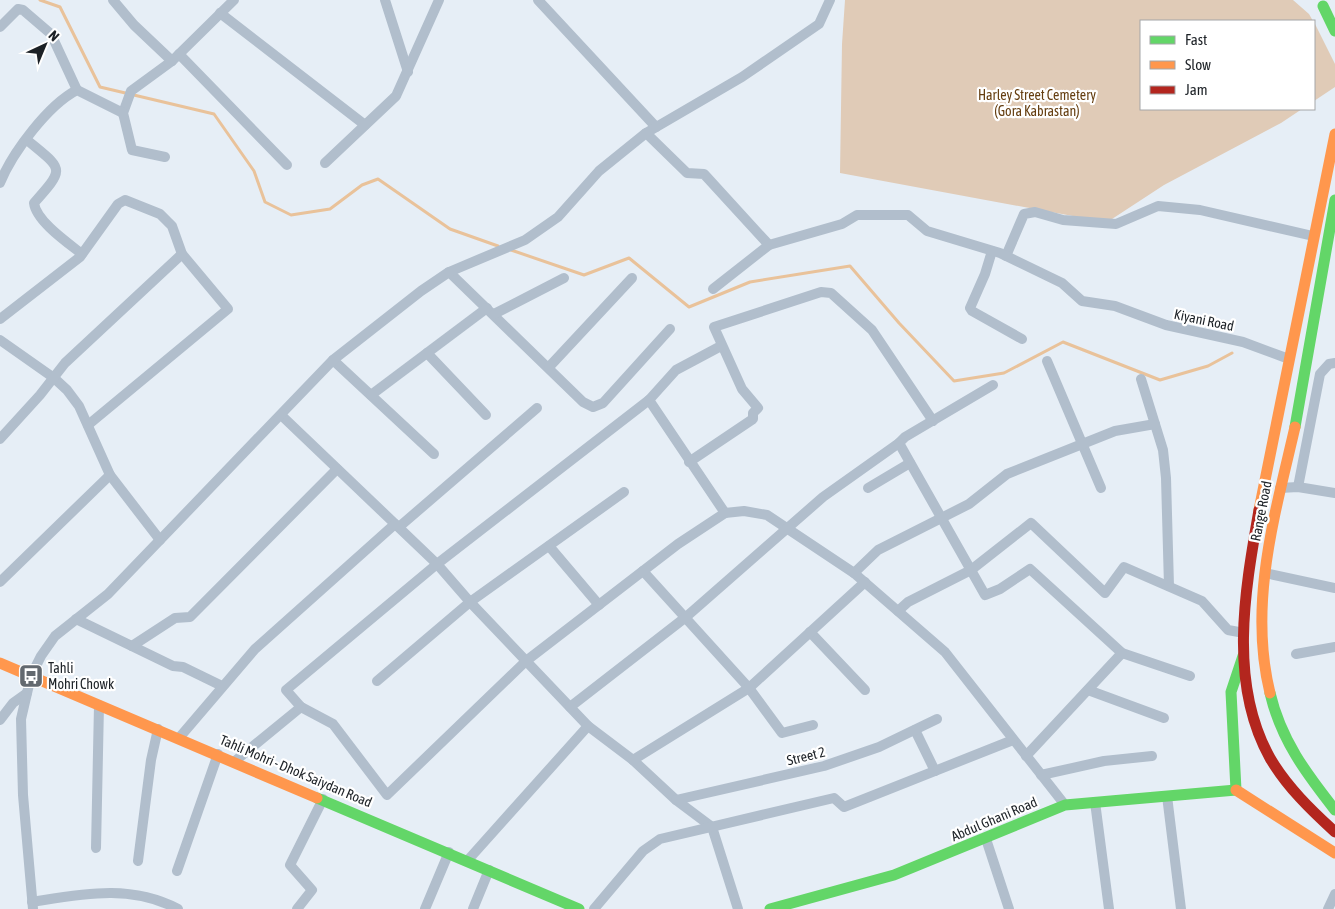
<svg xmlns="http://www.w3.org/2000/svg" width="1335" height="909" font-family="'Asap Condensed',sans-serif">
<rect width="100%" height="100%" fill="#e6eef6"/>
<g fill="#e0cbb7">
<path d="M 845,0 L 1293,0 L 1309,14 L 1313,21 L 1141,21 L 1141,109 L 1302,109 L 1281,123 L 1164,185 L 1112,219 L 1089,219 L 840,173 L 842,44 Z"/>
<path d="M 1314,22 L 1335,64 L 1335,87 L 1314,101 Z"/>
</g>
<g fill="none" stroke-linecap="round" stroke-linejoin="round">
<g stroke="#e9c29a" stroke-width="3">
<path d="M 40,0 L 60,7 L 100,87 L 214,114 L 254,171 L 265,202 L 291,215 L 330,209 L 362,185 L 378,179 L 450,229 L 498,246"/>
<path d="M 511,250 L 584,275 L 629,258 L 689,307 L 750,282 L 850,266 L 899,323 L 954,381 L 1004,373 L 1063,342 L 1160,380 L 1208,366 L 1232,353"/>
</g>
<g stroke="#b1becc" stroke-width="10">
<path d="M 113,0 L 134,25 L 172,61"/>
<path d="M 385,0 L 408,72"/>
<path d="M 538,0 L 656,127"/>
<path d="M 220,13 L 365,125"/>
<path d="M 0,27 L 18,9 L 23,10 L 51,34 L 77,90"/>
<path d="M 179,54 L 287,165"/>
<path d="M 646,133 L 687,173 L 704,174 L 769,245"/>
<path d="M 27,140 C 63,170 66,167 34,203 C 36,221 68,243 82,254"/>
<path d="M 165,157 L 132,150 L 123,113 L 131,91 L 172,61 L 234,0"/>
<path d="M 325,163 L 396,96 L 439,0"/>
<path d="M 0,183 C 12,153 48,105 77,90 L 123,113"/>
<path d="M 992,251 L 985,274 L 970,308 L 972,311 L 1022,339"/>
<path d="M 1006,256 L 1024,214 L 1035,212 L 1063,220 L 1116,224 L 1158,206 L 1200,210 L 1313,236"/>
<path d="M 449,272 L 583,402 L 593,407 L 603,403 L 670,329"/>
<path d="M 713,289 L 769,245 L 842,224 L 857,215 L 908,215 L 927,231 L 1000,253 L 1062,283 L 1082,301 L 1115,306 L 1166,325 L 1243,342 L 1289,359"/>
<path d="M 494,314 L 564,278"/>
<path d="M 0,319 L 80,257 L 118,204 L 125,200 L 160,214 L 172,226 L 182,254 L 228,309 L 88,425"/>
<path d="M 0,340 L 54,378 L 67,390 L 79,406 L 110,475 L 160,540"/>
<path d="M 427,353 L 486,415"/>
<path d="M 333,360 L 434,454"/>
<path d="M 1047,361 L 1101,488"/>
<path d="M 549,367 L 632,278"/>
<path d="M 1141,379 L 1163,450 L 1166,478 L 1169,586"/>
<path d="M 993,385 L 905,437 L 899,443 L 985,595 L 1000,589 L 1030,569 L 1122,653 L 1190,676"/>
<path d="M 371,395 L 487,308"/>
<path d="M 649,400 L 725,513"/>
<path d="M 281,415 L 437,564 L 470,602 L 588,726 L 633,760 L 676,800 L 712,827 L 738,909"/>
<path d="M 0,439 L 40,395 L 65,363 L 182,254"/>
<path d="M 689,462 L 753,419 L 753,413 L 758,408 L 742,389 L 714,327 L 821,292 L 831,293 L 872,330 L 933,421"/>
<path d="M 1298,487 L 1320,374 L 1329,364 L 1335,363"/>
<path d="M 868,488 L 910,463"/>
<path d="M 1280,488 L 1298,487 L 1335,493"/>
<path d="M 399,527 L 537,408"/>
<path d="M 549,546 L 599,605"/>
<path d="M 643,571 L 749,688 L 782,733 L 813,725"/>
<path d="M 854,573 L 878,550 L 969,504 L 1007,474 L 1115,431 L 1155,424"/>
<path d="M 1265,573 L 1335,588"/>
<path d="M 0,582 L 110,475"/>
<path d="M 898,611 L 908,602 L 971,570 L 1031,523 L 1105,593 L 1124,567 L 1202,601 L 1228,630 L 1244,633"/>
<path d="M 76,619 L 173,666 L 183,667 L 222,686"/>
<path d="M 810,632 L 865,690"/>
<path d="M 132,646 L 175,618 L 190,617 L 337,469"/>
<path d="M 1296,654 L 1335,647"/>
<path d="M 377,681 L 470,602 L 624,492"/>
<path d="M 1088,690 L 1164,718"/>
<path d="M 301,707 L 333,724 L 387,795 L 526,661 L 678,544 L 725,513 L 744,511 L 767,515 L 854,573 L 945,652 L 1065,805"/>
<path d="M 570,707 L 686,617 L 823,497 L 899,443"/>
<path d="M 0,720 L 13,703 L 27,693"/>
<path d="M 915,730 L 935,771"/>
<path d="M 179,738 L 255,649 L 395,524"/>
<path d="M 1026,756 L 1122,653"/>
<path d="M 633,760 L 749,688 L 865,582"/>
<path d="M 235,761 L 301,707 L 286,690 L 437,564 L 649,400 L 676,370 L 721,346"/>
<path d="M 1041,775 L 1104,761 L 1152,756"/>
<path d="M 1167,796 L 1181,909"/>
<path d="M 676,800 L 824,766 L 879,747 L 937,719"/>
<path d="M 1095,802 L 1109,909"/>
<path d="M 986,839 L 1009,909"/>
<path d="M 96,848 L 99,705"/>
<path d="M 468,860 L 588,726"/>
<path d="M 138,861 L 151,760 L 158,729"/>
<path d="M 177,871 L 218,754"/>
<path d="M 32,902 C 83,894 130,884 178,909"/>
<path d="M 33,909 L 23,795 L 21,719 L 31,676 L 41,656 L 55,636 L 108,594 L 333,360 L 421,291 L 449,272 L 525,240 L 558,217 L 599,171 L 646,133 L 742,77 L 819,24 L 830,0"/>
<path d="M 297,909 L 312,890 L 290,865 L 323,799"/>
<path d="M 425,909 L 449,852"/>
<path d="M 473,909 L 489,870"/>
<path d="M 594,909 L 643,851 L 660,839 L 834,798 L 844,807 L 1013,740"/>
<path d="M 1328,909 L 1335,894"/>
</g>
<g stroke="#63d668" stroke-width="11">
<path d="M 1323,6 L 1335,31"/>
<path d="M 1295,427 L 1335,200"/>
<path d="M 1270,693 C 1281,740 1306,773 1335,810"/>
<path d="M 1236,790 L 1231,692 L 1243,656"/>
<path d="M 317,798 L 579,909"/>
<path d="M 770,909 L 894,875 L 1065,805 L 1236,790"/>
</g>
<g stroke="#ff974d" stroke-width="11">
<path d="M 1259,510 L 1335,134"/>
<path d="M 0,663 L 317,798"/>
<path d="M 1270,693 C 1248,604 1275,514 1295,427"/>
<path d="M 1236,790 L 1335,853"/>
</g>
<path stroke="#b3261e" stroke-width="11" d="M 1259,510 C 1245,590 1228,683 1270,758 C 1287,787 1311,810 1335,832"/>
</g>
<defs>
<symbol id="bus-square" viewBox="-11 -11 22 22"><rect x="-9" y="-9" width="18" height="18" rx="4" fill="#63696f" stroke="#fff"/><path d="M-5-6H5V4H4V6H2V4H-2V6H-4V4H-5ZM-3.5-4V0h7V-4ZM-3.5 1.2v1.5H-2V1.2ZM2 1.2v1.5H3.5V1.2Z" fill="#fff"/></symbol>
</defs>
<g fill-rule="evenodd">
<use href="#bus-square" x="17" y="662" width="28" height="28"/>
</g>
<g text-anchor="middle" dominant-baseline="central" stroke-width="4.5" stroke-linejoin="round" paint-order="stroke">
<g font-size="14" fill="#653e10" stroke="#fff">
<text x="1037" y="95">Harley Street Cemetery<tspan x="1037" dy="16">(Gora Kabrastan)</tspan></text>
</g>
<g font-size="14" fill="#1c2126" stroke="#fff">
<text transform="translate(1204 320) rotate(12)">Kiyani Road</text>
<text transform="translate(1261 511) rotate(-79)">Range Road</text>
<text transform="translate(806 756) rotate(-14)">Street 2</text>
<text transform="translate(296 771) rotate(23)">Tahli Mohri - Dhok Saiydan Road</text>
<text transform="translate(994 819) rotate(-23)">Abdul Ghani Road</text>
</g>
<g font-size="14" fill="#1c2126" stroke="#fff" text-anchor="start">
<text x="48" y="668">Tahli<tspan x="48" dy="16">Mohri Chowk</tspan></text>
</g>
</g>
<rect x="1140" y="20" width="175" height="90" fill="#ffffff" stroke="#a4a6a8"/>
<rect x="1150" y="36" width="25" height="8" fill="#63d668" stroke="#a4a6a8"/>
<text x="1185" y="45" font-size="15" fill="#1c2126">Fast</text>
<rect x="1150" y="61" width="25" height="8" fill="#ff974d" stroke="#a4a6a8"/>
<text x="1185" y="70" font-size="15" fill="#1c2126">Slow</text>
<rect x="1150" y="86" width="25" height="8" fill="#b3261e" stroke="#a4a6a8"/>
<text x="1185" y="95" font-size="15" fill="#1c2126">Jam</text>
<g transform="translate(45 45) rotate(44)" stroke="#ffffff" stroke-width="4" paint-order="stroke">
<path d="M0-4L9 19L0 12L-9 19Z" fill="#1c2126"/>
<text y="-8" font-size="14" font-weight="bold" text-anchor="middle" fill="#1c2126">N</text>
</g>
</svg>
